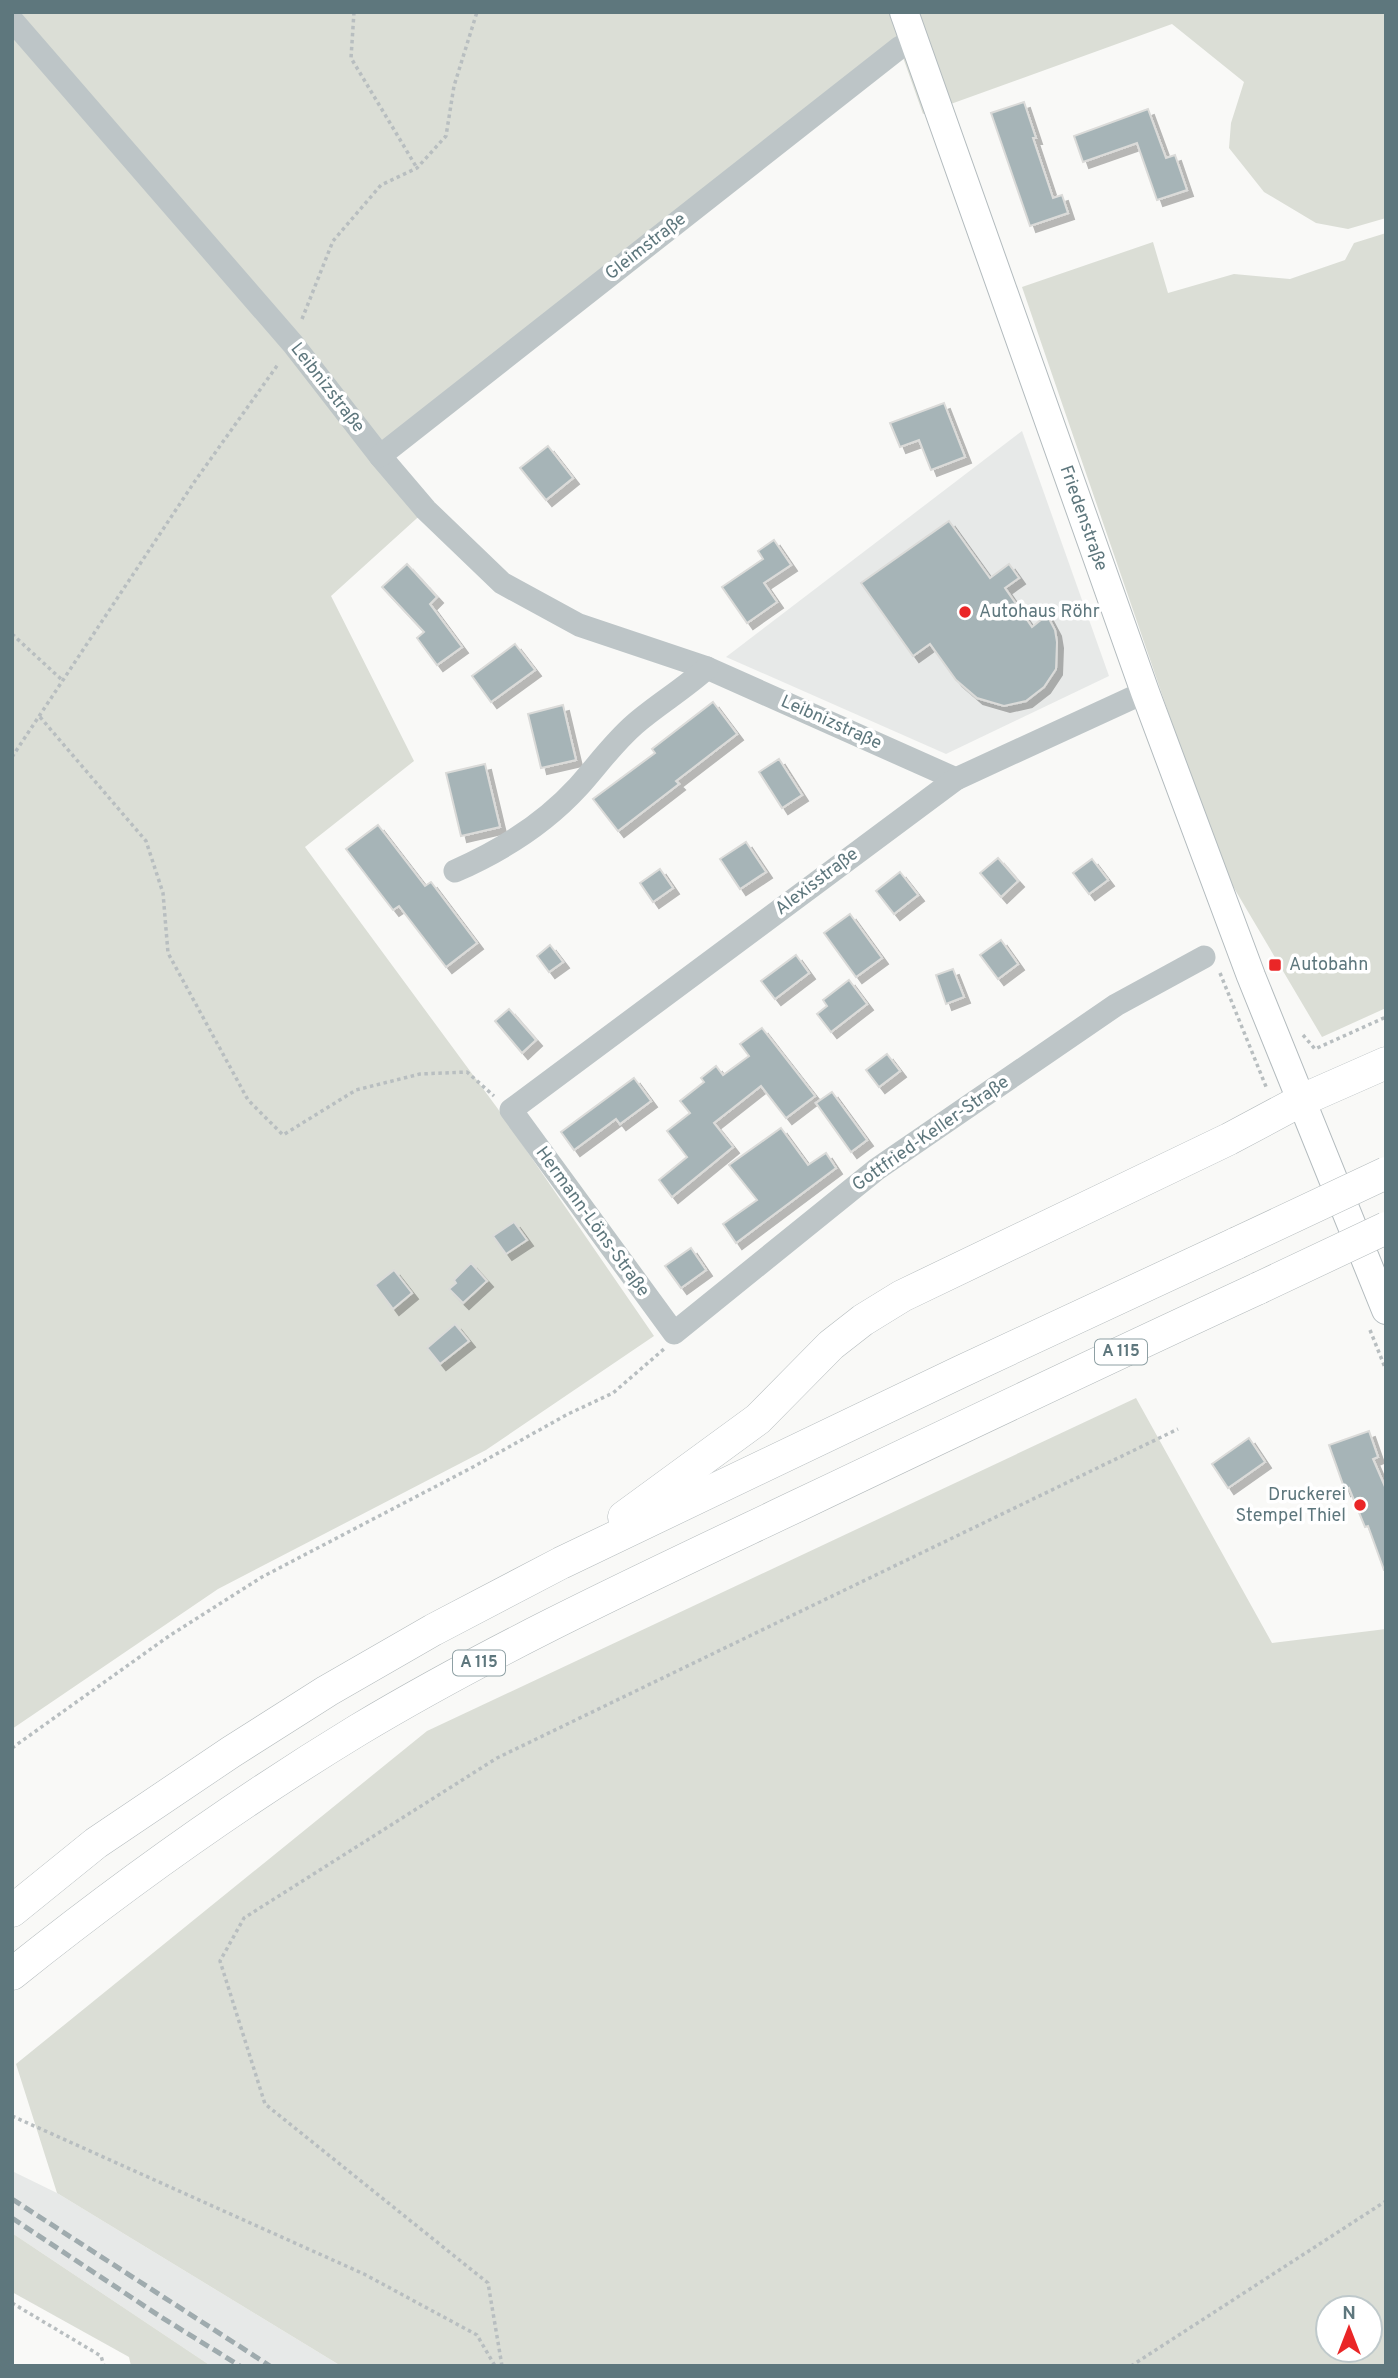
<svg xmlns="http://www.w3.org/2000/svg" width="1398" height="2378" font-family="Overpass,sans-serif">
<defs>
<filter id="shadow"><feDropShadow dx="6" dy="6" stdDeviation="0" flood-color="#0004"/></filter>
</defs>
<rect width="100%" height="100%" fill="#f9f9f7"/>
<g fill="#e7e9e8">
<path d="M 1022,431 L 1109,676 L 946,754 L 726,657 Z"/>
<path d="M 12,2171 L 57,2193 L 341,2366 L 211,2366 L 12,2233 Z"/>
</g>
<g fill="#dbded6" fill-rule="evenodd">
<path d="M 12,12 L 1386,12 L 1386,218 L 1348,229 L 1316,223 L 1264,192 L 1229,148 L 1231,123 L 1244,82 L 1172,24 L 923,114 L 900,49 L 380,455 L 426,510 L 331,596 L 414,761 L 305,847 L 498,1109 L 654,1336 L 486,1450 L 218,1589 L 12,1729 Z"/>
<path d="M 1386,233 L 1386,1008 L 1322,1037 L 1221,866 L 1022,287 L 1153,242 L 1168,293 L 1234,274 L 1290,279 L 1345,260 L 1354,243 Z"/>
<path d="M 1136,1398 L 1272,1643 L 1386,1629 L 1386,2366 L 341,2366 L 57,2193 L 16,2064 L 427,1731 ZM 1328,2308 L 1370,2308 L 1370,2350 L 1328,2350 Z"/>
<path d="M 12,2233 L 211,2366 L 131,2366 L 129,2357 L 12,2292 Z"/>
</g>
<g fill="#a6b4b7" stroke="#dbdbd9" stroke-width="2" filter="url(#shadow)">
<path d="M 1024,102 L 1036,138 L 1033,138 L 1053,198 L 1062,195 L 1068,213 L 1030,226 L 991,113 Z"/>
<path d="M 1148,109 L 1166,158 L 1175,155 L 1187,190 L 1157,200 L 1137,143 L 1083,162 L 1074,136 Z"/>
<path d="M 944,403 L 965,457 L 931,470 L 919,440 L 900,447 L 890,423 Z"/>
<path d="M 548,446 L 573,478 L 546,500 L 520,468 Z"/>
<path d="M 949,521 L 990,578 L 1009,564 L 1019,578 L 1005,588 L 1032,627 L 1047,615 L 1055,630 L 1057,642 L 1056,669 L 1044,687 L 1026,701 L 1004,706 L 977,698 L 956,680 L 930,644 L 913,656 L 861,583 Z"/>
<path d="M 774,540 L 791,565 L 764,583 L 777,602 L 747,623 L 722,587 L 763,559 L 758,551 Z"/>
<path d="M 407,564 L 437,597 L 430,604 L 462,647 L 437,665 L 417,638 L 424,632 L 382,587 Z"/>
<path d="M 515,644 L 535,670 L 491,702 L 472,676 Z"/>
<path d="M 713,702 L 737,734 L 676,781 L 679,784 L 618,831 L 593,799 L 655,753 L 652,749 Z"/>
<path d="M 563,705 L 576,760 L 541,768 L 528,714 Z"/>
<path d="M 779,759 L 802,795 L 782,808 L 759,772 Z"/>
<path d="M 485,764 L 500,827 L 461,836 L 446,773 Z"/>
<path d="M 378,825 L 425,886 L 431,882 L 477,943 L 446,967 L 399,906 L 393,910 L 346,849 Z"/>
<path d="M 746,842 L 766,872 L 740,889 L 720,859 Z"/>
<path d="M 998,858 L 1018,881 L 1001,897 L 980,873 Z"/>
<path d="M 1092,859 L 1108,880 L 1089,894 L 1073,873 Z"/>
<path d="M 660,869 L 673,888 L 653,902 L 640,883 Z"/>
<path d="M 900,872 L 918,895 L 894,914 L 876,891 Z"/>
<path d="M 850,914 L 882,958 L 856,977 L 824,933 Z"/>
<path d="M 1001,940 L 1018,964 L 998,979 L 980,955 Z"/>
<path d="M 550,945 L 563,962 L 549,972 L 537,956 Z"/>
<path d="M 796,955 L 809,973 L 775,999 L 761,981 Z"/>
<path d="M 953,969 L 964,997 L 946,1004 L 936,975 Z"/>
<path d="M 849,980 L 867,1004 L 831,1032 L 817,1014 L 827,1006 L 823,1000 Z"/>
<path d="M 509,1009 L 536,1040 L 522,1053 L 495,1021 Z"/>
<path d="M 762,1028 L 815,1096 L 786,1118 L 761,1086 L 714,1123 L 733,1147 L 672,1197 L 659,1180 L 687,1157 L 667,1131 L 690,1113 L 680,1101 L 704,1082 L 701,1078 L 716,1066 L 723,1075 L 749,1056 L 740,1044 Z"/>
<path d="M 887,1054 L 900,1071 L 879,1087 L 866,1070 Z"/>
<path d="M 634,1078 L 651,1101 L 620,1124 L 616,1119 L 574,1150 L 561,1132 Z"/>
<path d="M 832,1092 L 867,1140 L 851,1152 L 816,1103 Z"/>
<path d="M 781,1128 L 808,1165 L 826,1153 L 836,1168 L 736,1243 L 723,1224 L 757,1200 L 729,1165 Z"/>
<path d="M 514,1222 L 527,1240 L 506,1254 L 493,1236 Z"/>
<path d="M 691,1248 L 706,1270 L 681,1288 L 665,1266 Z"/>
<path d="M 471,1263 L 487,1281 L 463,1303 L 449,1289 L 456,1283 L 454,1280 Z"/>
<path d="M 394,1270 L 412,1293 L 393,1309 L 375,1285 Z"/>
<path d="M 455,1324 L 469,1341 L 440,1364 L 427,1348 Z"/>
<path d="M 1369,1431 L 1378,1457 L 1373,1459 L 1386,1489 L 1386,1570 L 1384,1570 L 1368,1526 L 1365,1527 L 1349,1488 L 1345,1490 L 1329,1445 Z"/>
<path d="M 1249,1438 L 1265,1462 L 1228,1488 L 1212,1464 Z"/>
</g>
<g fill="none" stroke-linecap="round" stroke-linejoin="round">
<defs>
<g id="major">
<path id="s1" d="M 904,12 L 1145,692 L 1251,976 L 1386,1310"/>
</g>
<g id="highway">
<path d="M 624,1517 L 758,1419 L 831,1345 L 863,1320 L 902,1296 L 1229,1139 L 1302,1100 L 1386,1063"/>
<path d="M 12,1911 L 96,1843 L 231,1752 L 327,1691 L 433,1630 L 561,1563 L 960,1372 L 1237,1243"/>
<path d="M 12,1974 C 122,1886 238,1803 358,1730 C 500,1645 650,1576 799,1505 C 952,1432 1105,1359 1259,1288"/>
</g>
</defs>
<use href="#major" stroke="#b3bbbe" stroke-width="30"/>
<use href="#highway" stroke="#b3babc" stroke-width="33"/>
<g stroke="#b8bec0" stroke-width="3.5" stroke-dasharray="3.5 3.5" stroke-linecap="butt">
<path d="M 354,12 L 351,58 L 417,168"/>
<path d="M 302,319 L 333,241 L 381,185 L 417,168 L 446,136 L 454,86 L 477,12"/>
<path d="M 12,634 L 62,680"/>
<path d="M 40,717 L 146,841 L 163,893 L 168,953 L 248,1100 L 283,1135 L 356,1090 L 420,1074 L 467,1072 L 494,1096"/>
<path d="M 12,757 L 195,481 L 279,363"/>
<path d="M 1220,973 L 1267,1089"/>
<path d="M 1303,1035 L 1315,1049 L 1386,1017"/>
<path d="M 1370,1330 L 1386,1370"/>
<path d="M 12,1748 L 169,1636 L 262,1577 L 473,1467 L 568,1414 L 613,1393 L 664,1349"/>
<path d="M 12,2116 L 364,2274 L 477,2335 L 495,2366"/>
<path d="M 12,2303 L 101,2356 L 104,2366"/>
<path d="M 502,2366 L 488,2283 L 265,2104 L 220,1961 L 244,1918 L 497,1758 L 1178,1429"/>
<path d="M 1131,2366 L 1386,2201"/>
</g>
<g stroke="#bdc5c7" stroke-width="23">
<path d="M 12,20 L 293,344 L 380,456 L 426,510 L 502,583 L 579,625 L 707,668 L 956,779"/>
<path d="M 380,456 L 899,48 L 913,40"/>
<path d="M 1145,692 L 956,779 L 511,1110 L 674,1333 L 877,1169 L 1116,1005 L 1204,957"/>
<path d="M 455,871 C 501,851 544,824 578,787 C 597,766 613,743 635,724 C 658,704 684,689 707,668"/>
</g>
<use href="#major" stroke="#fff" stroke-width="28"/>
<use href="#highway" stroke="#fff" stroke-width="32"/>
<g stroke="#9fabae" stroke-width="5" stroke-dasharray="10 5" stroke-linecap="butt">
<path d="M 12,2199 L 270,2366"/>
<path d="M 12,2218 L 161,2317 L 240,2366"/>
</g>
<defs>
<g id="highway-bridge">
<path d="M 1237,1243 L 1386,1173"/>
<path d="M 1259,1288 L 1386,1228"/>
</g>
</defs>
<use href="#highway-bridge" stroke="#b3babc" stroke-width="33" stroke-linecap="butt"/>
<use href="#highway-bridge" stroke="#fff" stroke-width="32"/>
</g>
<g fill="#ea2627" stroke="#fff" stroke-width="2.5">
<circle cx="965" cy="612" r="7"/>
<rect x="1268" y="958" width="14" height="14" rx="3.5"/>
<circle cx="1360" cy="1505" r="7"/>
</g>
<g text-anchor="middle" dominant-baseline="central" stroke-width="7" stroke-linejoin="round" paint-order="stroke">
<g fill="#fff" stroke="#8ea0a4" stroke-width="2">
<rect x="1095" y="1339.5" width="52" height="25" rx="5"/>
<rect x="453" y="1650.5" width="52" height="25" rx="5"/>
</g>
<g font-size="16" font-weight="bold" fill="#5e777d">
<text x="1121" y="1352">A 115</text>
<text x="479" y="1663">A 115</text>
</g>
<g font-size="18" fill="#5e777d" stroke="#fff">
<text transform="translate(646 247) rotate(-38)">Gleimstraße</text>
<text transform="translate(327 388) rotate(52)">Leibnizstraße</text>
<text stroke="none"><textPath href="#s1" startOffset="537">Friedenstraße</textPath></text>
<text transform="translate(831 723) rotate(24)">Leibnizstraße</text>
<text transform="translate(817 882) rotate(-37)">Alexisstraße</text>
<text transform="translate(931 1134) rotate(-35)">Gottfried-Keller-Straße</text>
<text transform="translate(592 1222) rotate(54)">Hermann-Löns-Straße</text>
</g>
<g font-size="18" fill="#5e777d" stroke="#fff" text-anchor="start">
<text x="979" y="612">Autohaus Röhr</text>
<text x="1289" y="965">Autobahn</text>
<text x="1346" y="1495" text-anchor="end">Druckerei<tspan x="1346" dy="21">Stempel Thiel</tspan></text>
</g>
</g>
<rect width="1398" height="2378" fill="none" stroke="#5e777d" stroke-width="28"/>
<g transform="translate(1349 2329)"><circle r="33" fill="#ffffff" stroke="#bfc9cb" stroke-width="2"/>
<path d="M0-5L12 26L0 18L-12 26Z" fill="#ea2627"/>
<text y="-10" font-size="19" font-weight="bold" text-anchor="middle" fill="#5e777d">N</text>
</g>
</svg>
